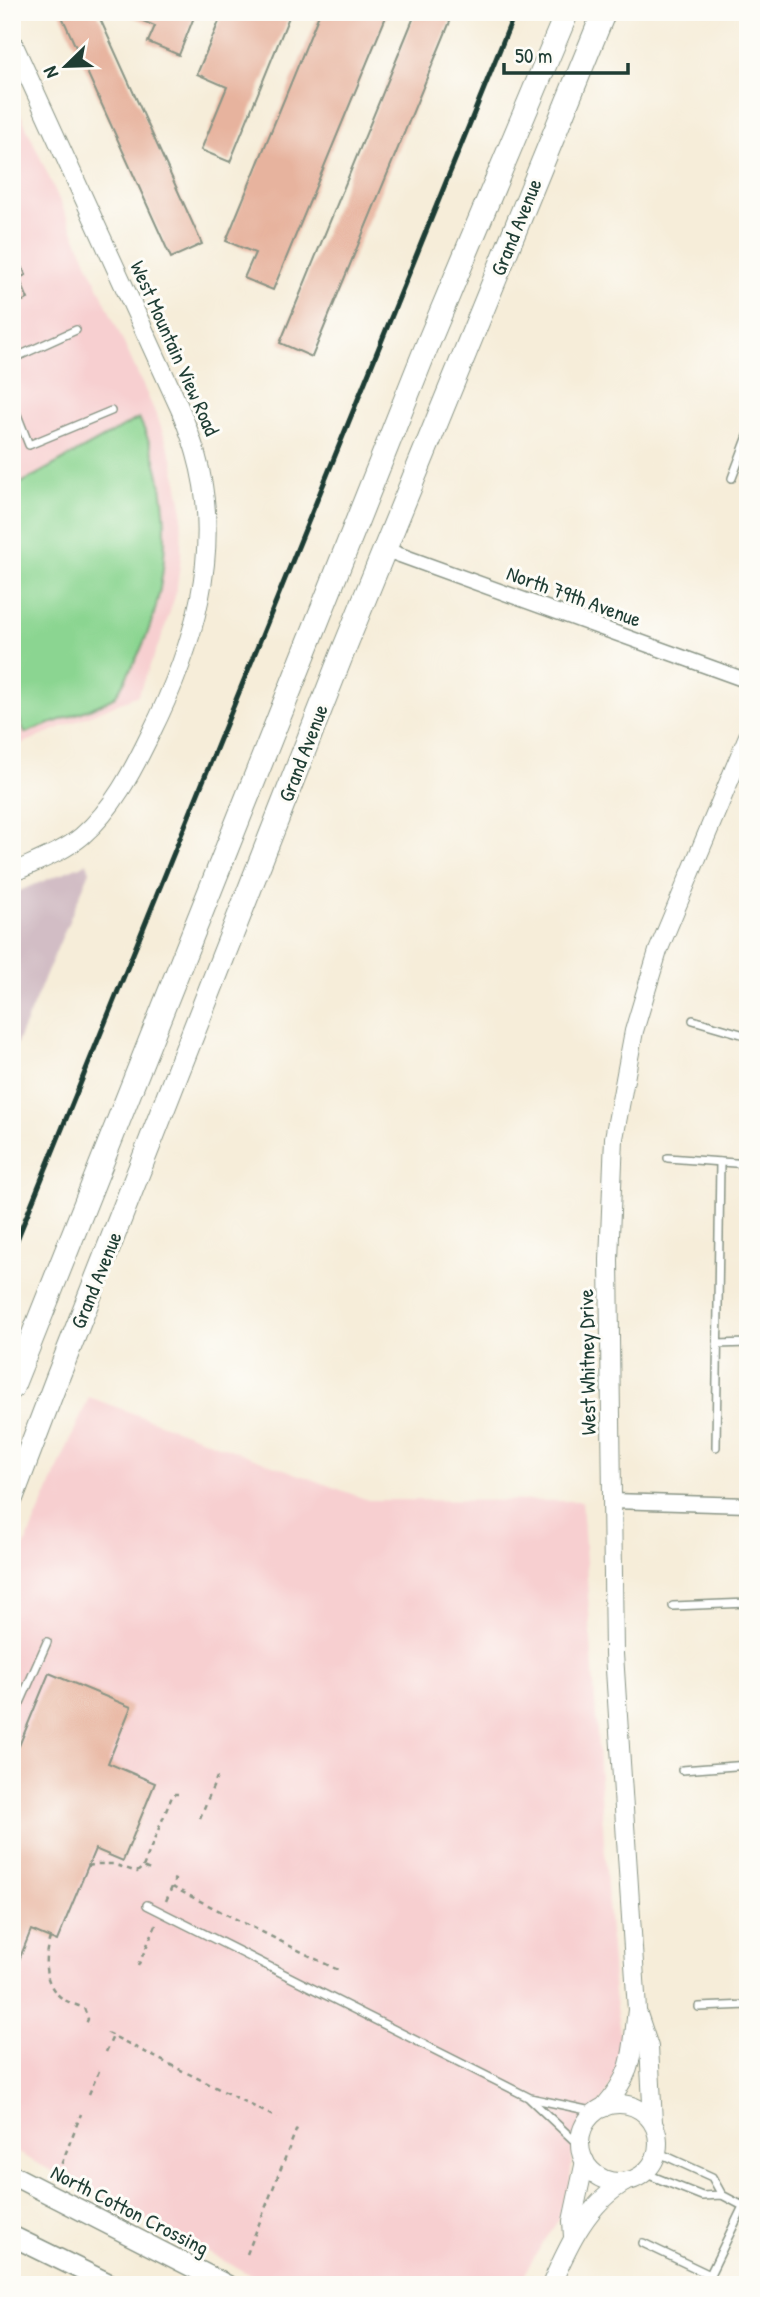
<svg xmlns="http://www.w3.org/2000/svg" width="760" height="2297" font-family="'Patrick Hand',sans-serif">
<rect width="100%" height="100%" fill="#fdfcf7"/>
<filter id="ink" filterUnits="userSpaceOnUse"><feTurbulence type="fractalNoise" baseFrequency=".0143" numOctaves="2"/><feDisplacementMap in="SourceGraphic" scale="14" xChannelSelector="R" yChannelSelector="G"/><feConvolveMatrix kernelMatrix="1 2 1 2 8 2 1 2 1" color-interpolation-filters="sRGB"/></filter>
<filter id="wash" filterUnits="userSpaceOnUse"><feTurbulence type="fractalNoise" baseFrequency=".00686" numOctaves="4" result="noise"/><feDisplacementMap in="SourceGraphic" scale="28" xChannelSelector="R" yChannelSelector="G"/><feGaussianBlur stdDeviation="1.57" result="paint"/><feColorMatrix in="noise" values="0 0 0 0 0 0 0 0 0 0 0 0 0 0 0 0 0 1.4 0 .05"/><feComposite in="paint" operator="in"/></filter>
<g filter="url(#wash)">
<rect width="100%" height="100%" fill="#f6edd9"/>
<g fill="#f7cfd0">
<path d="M 12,95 L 158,419 L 173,460 L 182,507 L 181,557 L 176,593 L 162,636 L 138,695 L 12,748 Z"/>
<path d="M 89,1397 L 368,1500 L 582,1501 L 614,1994 L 623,2051 L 612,2082 L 572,2155 L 570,2184 L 557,2222 L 529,2265 L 520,2285 L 270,2285 L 12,2150 L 12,1575 Z"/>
</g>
<path fill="#d2bdc5" d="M 87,863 L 90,871 L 12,1055 L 12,894 Z"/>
<path fill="#8bd591" stroke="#558962" stroke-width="2" d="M 139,418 C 176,494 173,591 133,665 C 127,675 122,689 114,697 C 106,705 40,727 25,733 L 12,702 L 12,488 Z"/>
<g id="blocks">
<g fill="#e7b39e">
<path d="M 60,12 L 97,12 L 202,244 L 171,258 Z"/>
<path d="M 135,12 L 196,12 L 179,55 L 148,42 L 155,26 L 133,17 Z"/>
<path d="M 223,12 L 291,12 L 230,162 L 201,150 L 227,87 L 197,74 Z"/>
<path d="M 320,12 L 388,12 L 273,290 L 244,278 L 255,253 L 226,241 Z"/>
<path d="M 416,12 L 454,12 L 312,357 L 280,343 Z"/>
<path d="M 19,260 L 26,275 L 19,278 L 28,299 L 12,305 L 12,263 Z"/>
<path d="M 49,1673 L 131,1707 L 108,1763 L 155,1783 L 123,1861 L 95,1849 L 57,1941 L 31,1930 L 17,1965 L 12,1962 L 12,1743 L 19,1746 Z"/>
</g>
</g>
</g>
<g filter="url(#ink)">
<use href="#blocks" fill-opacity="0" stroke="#8a9586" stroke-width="2"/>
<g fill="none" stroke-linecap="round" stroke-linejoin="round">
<defs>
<g id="service">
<path d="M 12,359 L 76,330"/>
<path d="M 12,402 L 29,445 L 111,411"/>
<path d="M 732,478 L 748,436"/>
<path d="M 693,1020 L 748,1036"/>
<path d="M 668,1158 L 748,1164"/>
<path d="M 717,1344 L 748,1343"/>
<path d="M 716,1447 L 720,1162"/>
<path d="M 673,1606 L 748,1603"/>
<path d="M 12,1721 L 47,1642"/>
<path d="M 682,1770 L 748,1765"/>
<path d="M 147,1905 L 530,2098 L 596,2112"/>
<path d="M 699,2007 L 748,2005"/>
<path d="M 530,2099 L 581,2147"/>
<path d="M 657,2152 L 712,2177 L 722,2195"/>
<path d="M 644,2173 L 702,2196 L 722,2195 L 743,2206"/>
<path d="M 643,2243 L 710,2275"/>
<path d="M 705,2285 L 748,2196"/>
</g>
<g id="minor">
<path d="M 386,550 L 748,681"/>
<path d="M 612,1501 L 748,1505"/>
</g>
<g id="tertiary">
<path d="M 12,41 L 180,409 C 186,424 192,439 196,454 C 224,551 193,649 150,735 C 132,772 113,809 82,836 C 63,852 35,862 12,873"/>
<path d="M 638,2014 L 649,2047 L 653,2122"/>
<circle cx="619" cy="2143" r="39"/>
<path d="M 603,2108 C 635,2071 631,2056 637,2010 L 614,1654 L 609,1260 L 614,1138 L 634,1031 L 658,951 L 748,736"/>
<path d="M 573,2237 L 572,2221 L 585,2161"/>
<path d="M 551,2285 C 568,2246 588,2202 627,2181"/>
</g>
<g id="secondary">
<path d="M 12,2175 L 227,2285"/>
<path d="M 12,2236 L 112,2285"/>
</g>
<g id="trunk">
<path d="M 12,1388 L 424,353 L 567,12"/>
<path d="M 12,1497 L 57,1379 L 344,649 L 604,12"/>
</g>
</defs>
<use href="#service" stroke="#8a9586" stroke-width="10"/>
<use href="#minor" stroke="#8a9586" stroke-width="17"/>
<use href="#tertiary" stroke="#8a9586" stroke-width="20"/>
<use href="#secondary" stroke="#8a9586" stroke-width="22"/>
<use href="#trunk" stroke="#8a9586" stroke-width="25"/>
<g stroke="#8a9586" stroke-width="2.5" stroke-dasharray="5 5" stroke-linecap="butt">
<path d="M 200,1818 L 217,1777"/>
<path d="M 88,1866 L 97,1864 L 113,1864 L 137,1872 L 143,1867 L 150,1870"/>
<path d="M 143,1867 L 173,1794 L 178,1794"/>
<path d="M 172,1887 L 338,1970"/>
<path d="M 166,1901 L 175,1880 L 170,1878"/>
<path d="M 50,1938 C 43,1959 43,1985 63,1999 C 69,2003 77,2005 84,2008 L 88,2019 L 86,2024 L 89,2025"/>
<path d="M 138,1966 L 156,1925"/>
<path d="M 107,2033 L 277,2118"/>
<path d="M 106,2052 L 113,2036"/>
<path d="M 89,2094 L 99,2071"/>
<path d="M 58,2173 L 81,2114"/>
<path d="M 247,2254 L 297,2128 L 295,2127"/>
</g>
<use href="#service" stroke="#fff" stroke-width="7"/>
<use href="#minor" stroke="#fff" stroke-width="14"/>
<use href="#tertiary" stroke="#fff" stroke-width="18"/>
<use href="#secondary" stroke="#fff" stroke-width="19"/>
<use href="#trunk" stroke="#fff" stroke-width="23"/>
<path stroke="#1f3d34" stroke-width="5" d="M 12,1252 L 515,12"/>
</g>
</g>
<g text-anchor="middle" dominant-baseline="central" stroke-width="6" stroke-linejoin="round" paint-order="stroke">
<g font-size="21" fill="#1f3d34" stroke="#fdfcf7">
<text transform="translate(516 227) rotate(-68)">Grand Avenue</text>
<text transform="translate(175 348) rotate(66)">West Mountain View Road</text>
<text transform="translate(574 596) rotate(20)">North 79th Avenue</text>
<text transform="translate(303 753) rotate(-69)">Grand Avenue</text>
<text transform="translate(96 1280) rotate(-68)">Grand Avenue</text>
<text transform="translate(587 1362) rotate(-91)">West Whitney Drive</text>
<text transform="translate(130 2210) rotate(27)">North Cotton Crossing</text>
</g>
</g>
<rect width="760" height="2297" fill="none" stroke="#fdfcf7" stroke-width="42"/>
<g transform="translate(66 66) rotate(247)" stroke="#fdfcf7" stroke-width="5" paint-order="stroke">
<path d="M0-5L12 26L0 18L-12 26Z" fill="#1f3d34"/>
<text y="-10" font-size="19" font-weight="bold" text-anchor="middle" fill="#1f3d34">N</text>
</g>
<path d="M504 63v10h124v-10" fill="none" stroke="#1f3d34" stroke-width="3.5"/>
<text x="515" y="63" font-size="21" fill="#1f3d34" stroke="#fdfcf7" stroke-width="5" paint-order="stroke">50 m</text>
</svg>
